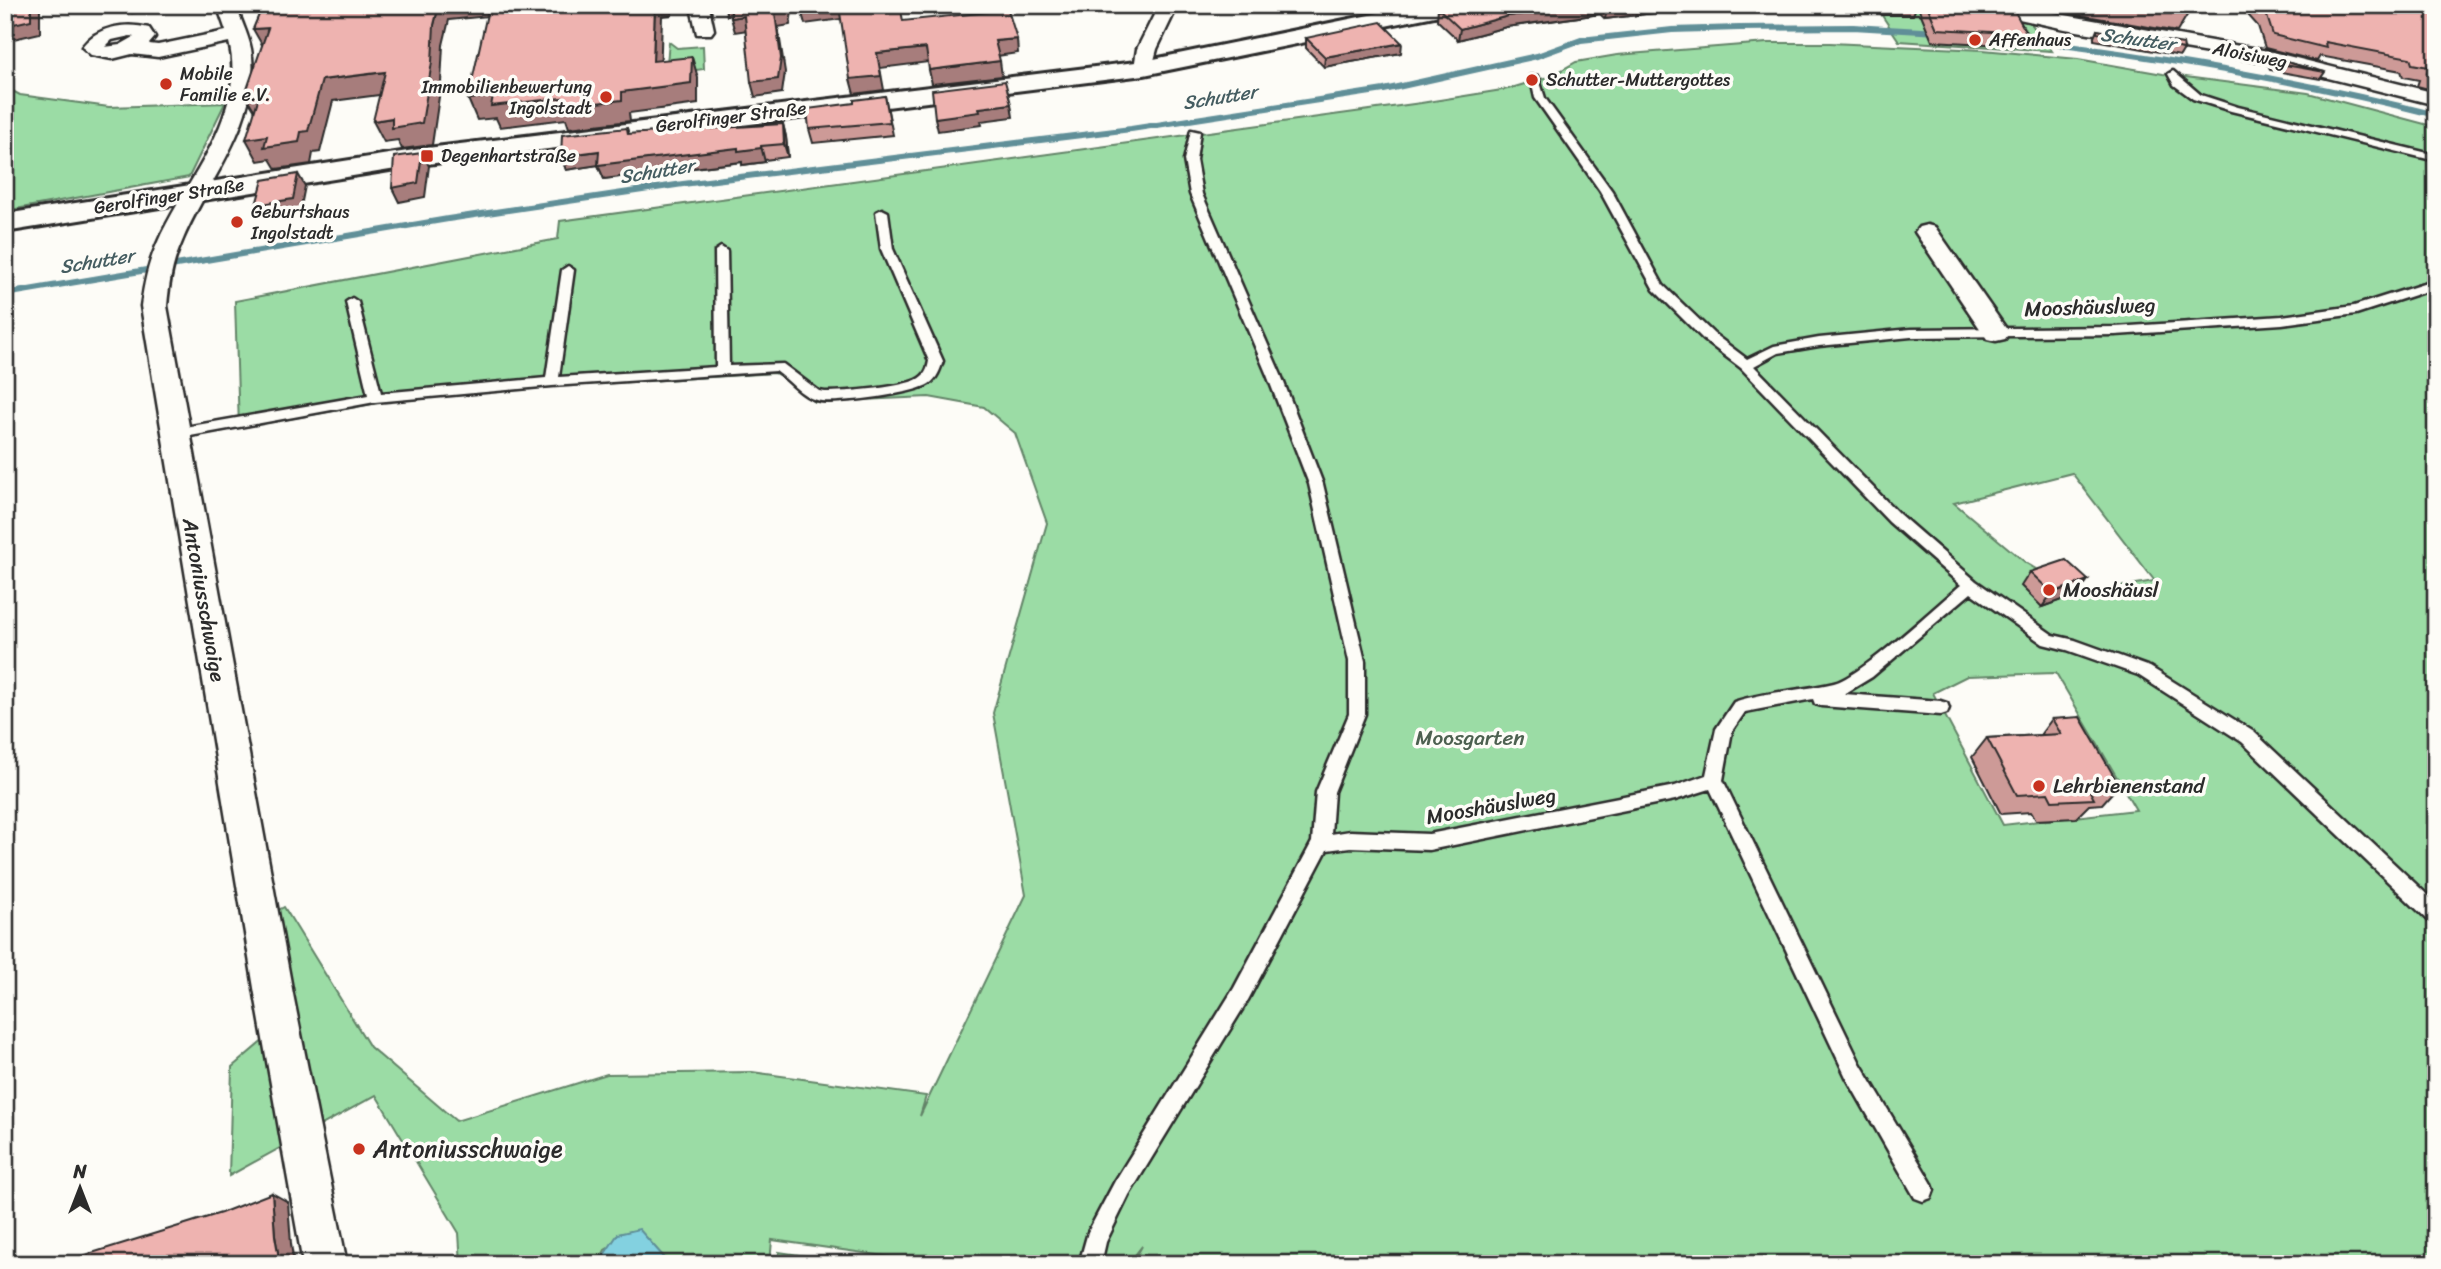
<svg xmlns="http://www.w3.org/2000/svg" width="2441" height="1269" font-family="Sriracha,sans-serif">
<rect width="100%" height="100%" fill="#fdfcf7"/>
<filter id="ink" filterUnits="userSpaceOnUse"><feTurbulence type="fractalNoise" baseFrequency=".0143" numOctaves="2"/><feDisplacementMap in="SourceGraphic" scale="14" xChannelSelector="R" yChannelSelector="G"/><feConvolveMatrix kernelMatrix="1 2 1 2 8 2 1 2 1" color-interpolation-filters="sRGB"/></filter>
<g filter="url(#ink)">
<g fill="#9bdca5" stroke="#638468" stroke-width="2" fill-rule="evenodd">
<path d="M 1875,5 L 1966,5 L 2026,17 L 2052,51 L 1899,41 Z"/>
<path d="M 669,42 L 677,48 L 703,46 L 704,69 L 666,74 Z"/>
<path d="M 1767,43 L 1830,43 L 1983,50 L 2078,59 L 2163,74 L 2308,93 L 2436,127 L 2436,1264 L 1132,1264 L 1142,1246 L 1128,1264 L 941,1264 L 772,1240 L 770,1264 L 670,1264 L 639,1230 L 605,1250 L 598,1264 L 461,1264 L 459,1233 L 376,1095 L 229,1176 L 232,1067 L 291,1017 L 266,917 L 284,907 L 370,1047 L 456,1121 L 607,1074 L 752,1072 L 926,1096 L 920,1116 L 1026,895 L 993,713 L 1047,523 L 1015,433 L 984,407 L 929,397 L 815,402 L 794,383 L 775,373 L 550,387 L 394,400 L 239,428 L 235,301 L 558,239 L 560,221 L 1421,103 L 1508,89 L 1551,76 L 1576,62 L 1617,55 ZM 2072,473 L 2154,580 L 2154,581 L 2078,594 L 2026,563 L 1954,503 ZM 2056,673 L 2136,810 L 2003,825 L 1933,693 L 1967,676 Z"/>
<path d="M 5,87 L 20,95 L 109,107 L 225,103 L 189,177 L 5,211 Z"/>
<path d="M 779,1252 L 859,1264 L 779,1264 Z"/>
</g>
<path fill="#83d1e0" stroke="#608f98" stroke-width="2" d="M 639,1229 L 670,1264 L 598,1264 L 618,1234 Z"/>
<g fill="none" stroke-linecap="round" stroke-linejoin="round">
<g stroke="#608f98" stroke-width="6">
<path d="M 2014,39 C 2157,56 2297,80 2436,115"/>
<path d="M 5,294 L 448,219 L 683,184 L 1131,129 L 1384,90 L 1537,56 L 1581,40 L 1672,30 L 1739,28 L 1853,27 L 1938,32"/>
</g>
<defs>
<g id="lane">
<path d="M 2173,71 L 2201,95 L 2238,107 L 2436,155 L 2436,161 L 2231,111 L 2193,99 L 2174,85 L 2168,74 Z"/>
<path d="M 1530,76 L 1538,76 L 1545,98 L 1612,191 L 1663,285 L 1714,334 L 1747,359 L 1774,346 L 1819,338 L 1911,329 L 2115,327 L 2282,316 L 2354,306 L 2436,280 L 2436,288 L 2356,314 L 2282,324 L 2115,335 L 1911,337 L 1819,346 L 1778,353 L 1754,366 L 1899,514 L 1976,581 L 2053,635 L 2075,640 L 2150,667 L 2254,732 L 2436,903 L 2436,923 L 2429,921 L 2242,742 L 2138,675 L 2067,650 L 2043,644 L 1971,593 L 1872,677 L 1844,694 L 1941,701 L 1947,703 L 1949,708 L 1947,713 L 1941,715 L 1821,706 L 1815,704 L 1813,699 L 1745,712 L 1732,731 L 1723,780 L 1860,1063 L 1931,1182 L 1934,1190 L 1931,1198 L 1923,1201 L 1915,1198 L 1846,1077 L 1710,789 L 1675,800 L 1429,850 L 1350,847 L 1327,850 L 1248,1000 L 1129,1195 L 1106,1242 L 1101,1264 L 1079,1264 L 1088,1232 L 1115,1181 L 1234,988 L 1312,842 L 1316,792 L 1349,714 L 1349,661 L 1309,484 L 1267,375 L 1190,194 L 1184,160 L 1191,130 L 1200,132 L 1196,160 L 1202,194 L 1281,375 L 1323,484 L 1365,661 L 1365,714 L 1334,792 L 1331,834 L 1350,831 L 1429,834 L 1675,786 L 1706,775 L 1716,729 L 1734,702 C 1768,691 1801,691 1834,683 C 1860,677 1936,606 1961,585 L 1889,522 L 1741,368 L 1704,340 L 1654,290 L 1600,191 L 1535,98 Z"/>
<path d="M 882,209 L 888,212 L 893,249 L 943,361 C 940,370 937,379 929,384 C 914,394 833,405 816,400 C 801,396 789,380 776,371 L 552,386 L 375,402 L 174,439 L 167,434 L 174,429 L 368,395 L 346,302 L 352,298 L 358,302 L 381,393 L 546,378 L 562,270 L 568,266 L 574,270 L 559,377 L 716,367 L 715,251 L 721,247 L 727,251 L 729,366 L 783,364 L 819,391 L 825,392 C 844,392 910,388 922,376 C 927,372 928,366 929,361 L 881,249 L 876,212 Z"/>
</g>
<g id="street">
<path d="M 217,5 L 236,5 C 241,22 251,39 252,56 C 258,127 206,182 181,244 C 172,264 169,284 167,306 L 293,994 L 347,1264 L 303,1264 L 255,994 L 141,306 C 144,284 148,264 157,244 C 184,181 248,116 229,42 L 158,57 L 132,54 L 112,59 L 91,55 L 82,47 C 97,26 126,22 149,28 L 155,37 L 149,44 L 158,45 L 226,31 ZM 130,36 L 134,37 L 120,45 L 105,47 L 112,40 Z"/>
<path d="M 688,5 L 709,7 L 714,30 L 711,34 L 697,34 L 692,12 Z"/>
<path d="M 1159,5 L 1178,5 L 1157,49 L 1151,72 L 1137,72 L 1134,68 L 1137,49 Z"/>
<path d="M 1971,5 L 2008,5 L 2268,51 L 2436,93 L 2436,105 L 2268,63 L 2065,29 L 1973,9 Z"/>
<path d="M 1927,225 L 1935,227 L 2005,327 L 2009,333 L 2005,339 L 1996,341 L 1987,339 L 1915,232 L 1919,227 Z"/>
</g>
<path id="secondary" d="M 1418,5 L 1465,5 L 1462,10 L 1454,12 L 1144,75 L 427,164 L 5,232 L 5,214 L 427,148 L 1144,61 Z"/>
</defs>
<use href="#lane" stroke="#2b2b2b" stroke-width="5"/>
<use href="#street" stroke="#2b2b2b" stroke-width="5"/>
<use href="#secondary" stroke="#2b2b2b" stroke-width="6"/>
<use href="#lane" fill="#fdfcf7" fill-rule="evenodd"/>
<use href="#street" fill="#fdfcf7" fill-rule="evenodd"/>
<use href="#secondary" fill="#fdfcf7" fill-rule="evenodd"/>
</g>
<g fill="#cd9a97" stroke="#2b2b2b" stroke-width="2">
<path d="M 1225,5 L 1291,5 L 1225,7 Z"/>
<path d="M 1450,5 L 1663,5 L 1661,12 L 1605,19 L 1600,14 L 1506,27 L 1458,40 L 1437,20 L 1438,8 Z"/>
<path d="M 1850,5 L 1917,5 L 1913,15 L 1882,15 L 1878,9 L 1850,9 Z"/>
<path d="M 1919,5 L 2002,5 L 2027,34 L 2021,46 L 1932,41 L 1918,7 Z"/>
<path d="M 2024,5 L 2188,5 L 2189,12 L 2177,32 Z"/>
<path d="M 2239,5 L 2436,5 L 2436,91 L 2417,86 L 2419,80 L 2403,77 L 2401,71 L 2320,56 L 2317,61 L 2265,48 L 2258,26 Z"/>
<path d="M 2097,30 L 2184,49 L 2180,56 L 2094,40 L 2094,37 Z"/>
<path d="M 1306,38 L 1401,53 L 1324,67 L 1306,48 Z"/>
<path d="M 2274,59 L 2325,72 L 2320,79 L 2270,70 L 2269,66 Z"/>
<path d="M 885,96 L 893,135 L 813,143 L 809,129 L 854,103 Z"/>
<path d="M 783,124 L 786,137 L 788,157 L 765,160 L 765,162 L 742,165 L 742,162 L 604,179 L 598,165 L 566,170 L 561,156 L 627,128 L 629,134 Z"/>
<path d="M 2030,572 L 2078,594 L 2042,607 L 2021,586 Z"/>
<path d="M 2052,719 L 2119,785 L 2102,804 L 2089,805 L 2076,818 L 2036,820 L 2031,812 L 2001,814 L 1972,757 L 1987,738 L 2040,735 Z"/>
</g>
<g fill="#a77d7b" stroke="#2b2b2b" stroke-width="2">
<path d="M 31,5 L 40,5 L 40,33 L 5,41 L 5,26 Z"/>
<path d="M 127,5 L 168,5 L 132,13 Z"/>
<path d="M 439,5 L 495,5 L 499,15 L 449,20 L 443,45 L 441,83 L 432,145 L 402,149 L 398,140 L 384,142 L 373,121 L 392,118 L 434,25 Z"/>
<path d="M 655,5 L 672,5 L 672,15 L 662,16 L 660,82 L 653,61 Z"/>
<path d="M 724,5 L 732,5 L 734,15 L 727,16 Z"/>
<path d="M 788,5 L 793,5 L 790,25 L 778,27 L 785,72 L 782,93 L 755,97 L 751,82 L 775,13 Z"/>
<path d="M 1587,5 L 1602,5 L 1600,14 L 1506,27 L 1458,40 L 1460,29 L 1508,16 Z"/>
<path d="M 1625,5 L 1663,5 L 1661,12 L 1605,19 L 1607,8 Z"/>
<path d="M 839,6 L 842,19 L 805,24 L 801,10 Z"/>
<path d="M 744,16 L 748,30 L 735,32 L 731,18 Z"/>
<path d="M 268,28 L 265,50 L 253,29 Z"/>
<path d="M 1017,39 L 1018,53 L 997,56 L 995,41 Z"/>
<path d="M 1402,43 L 1401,53 L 1324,67 L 1325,57 Z"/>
<path d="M 926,48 L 929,62 L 880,68 L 884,90 L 854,94 L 850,79 L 877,53 Z"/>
<path d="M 692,57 L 698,78 L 698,104 L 629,113 L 630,121 L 569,128 L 566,119 L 500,127 L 496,118 L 477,120 L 468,99 L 493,96 L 562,98 L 622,92 Z"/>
<path d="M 1000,61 L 1002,76 L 932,84 L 929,70 Z"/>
<path d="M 385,72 L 395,93 L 333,101 L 320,152 L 313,153 L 311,164 L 276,169 L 270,159 L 258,161 L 246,139 L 322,80 Z"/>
<path d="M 260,93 L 258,116 L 245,95 Z"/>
<path d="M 1011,104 L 1013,117 L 981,121 L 982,125 L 938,131 L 935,118 L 979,108 Z"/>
<path d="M 783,124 L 786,137 L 788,157 L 784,144 Z"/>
<path d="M 761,146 L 765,162 L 742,165 L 742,162 L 604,179 L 598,165 L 566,170 L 561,156 L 599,151 Z"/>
<path d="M 422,153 L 429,166 L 425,197 L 399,202 L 392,188 Z"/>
<path d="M 298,174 L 305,186 L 300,211 L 263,217 L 256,205 Z"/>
<path d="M 2088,580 L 2078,594 L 2042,607 L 2052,593 Z"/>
<path d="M 272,1193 L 288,1202 L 291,1244 L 294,1264 L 280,1264 L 275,1236 Z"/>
<path d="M 224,1256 L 240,1264 L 198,1264 Z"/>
</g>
<g fill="#eeb3b0" stroke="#2b2b2b" stroke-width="2">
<path d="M 5,5 L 31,5 L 31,20 L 5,26 Z"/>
<path d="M 263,5 L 439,5 L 434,25 L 432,62 L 422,123 L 392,128 L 392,118 L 373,121 L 385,72 L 322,80 L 308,131 L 301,132 L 299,142 L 264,147 L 267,136 L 246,139 L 260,93 L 245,95 L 268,28 L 253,29 Z"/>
<path d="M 489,5 L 655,5 L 653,61 L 692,57 L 691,83 L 622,92 L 622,100 L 561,107 L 562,98 L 491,106 L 493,96 L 468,99 Z"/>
<path d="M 731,5 L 788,5 L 787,11 L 775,13 L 781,58 L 778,79 L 751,82 L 744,16 L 731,18 Z"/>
<path d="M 801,5 L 900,5 L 903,21 L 1008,10 L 1017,39 L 995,41 L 1000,61 L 929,70 L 926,48 L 877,53 L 881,76 L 850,79 L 839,6 L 801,10 Z"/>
<path d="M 1450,5 L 1587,5 L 1508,16 L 1460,29 L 1438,8 Z"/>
<path d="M 1605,5 L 1625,5 L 1607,8 Z"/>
<path d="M 1927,5 L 2002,5 L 2013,8 L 2027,34 L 1937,29 Z"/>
<path d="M 2152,5 L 2188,5 L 2189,12 Z"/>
<path d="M 2258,5 L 2436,5 L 2436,75 L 2427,73 L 2429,67 L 2412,64 L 2410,58 L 2325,42 L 2326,48 L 2273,35 L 2266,13 Z"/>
<path d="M 1381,22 L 1402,43 L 1325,57 L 1306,38 Z"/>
<path d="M 2097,30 L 2183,44 L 2184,49 L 2097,33 Z"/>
<path d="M 2274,59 L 2325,72 L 2274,63 Z"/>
<path d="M 1005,81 L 1011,104 L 979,108 L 980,112 L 935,118 L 932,90 Z"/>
<path d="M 885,96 L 890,122 L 809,129 L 807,109 L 854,103 L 854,100 Z"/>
<path d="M 783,124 L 784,144 L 761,146 L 761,148 L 738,151 L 738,148 L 598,165 L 599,151 L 561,156 L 562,135 L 627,128 L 628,134 Z"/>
<path d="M 422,153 L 418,183 L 392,188 L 394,157 Z"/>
<path d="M 298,174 L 293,199 L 256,205 L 263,180 Z"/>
<path d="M 2066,560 L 2088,580 L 2052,593 L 2030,572 Z"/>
<path d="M 2080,717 L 2119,785 L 2087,786 L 2094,799 L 2052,801 L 2048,793 L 2017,795 L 1987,738 L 2061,734 L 2052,719 Z"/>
<path d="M 272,1193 L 275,1236 L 280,1264 L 225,1264 L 224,1256 L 198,1264 L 53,1264 L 66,1261 L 221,1213 Z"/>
</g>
</g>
<g fill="#c8321e" stroke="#fdfcf7" stroke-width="2.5">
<circle cx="1975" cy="40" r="7"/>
<circle cx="1532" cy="80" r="7"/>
<circle cx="166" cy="84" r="7"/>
<circle cx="606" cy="97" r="7"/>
<rect x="420" y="149" width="14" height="14" rx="3.5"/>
<circle cx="237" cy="222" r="7"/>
<circle cx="2049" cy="590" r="7"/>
<circle cx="2039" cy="786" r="7"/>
<circle cx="359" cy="1149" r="7"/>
</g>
<g text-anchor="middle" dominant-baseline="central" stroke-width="7" stroke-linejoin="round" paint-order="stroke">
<g font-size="18" fill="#2b2b2b" stroke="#fdfcf7" text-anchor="start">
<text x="1989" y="40">Affenhaus</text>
<text x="180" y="74">Mobile<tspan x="180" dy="21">Familie e.V.</tspan></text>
<text x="1546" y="80">Schutter-Muttergottes</text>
<text x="592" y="87" text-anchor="end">Immobilienbewertung<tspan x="592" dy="21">Ingolstadt</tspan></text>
<text x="441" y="156">Degenhartstraße</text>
<text x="251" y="212">Geburtshaus<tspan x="251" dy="21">Ingolstadt</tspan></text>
</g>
<g font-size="18" fill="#2b2b2b" stroke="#fdfcf7">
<text transform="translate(2250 55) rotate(11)">Aloisiweg</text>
<text transform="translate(731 117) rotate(-7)">Gerolfinger Straße</text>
<text transform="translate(169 196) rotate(-9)">Gerolfinger Straße</text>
</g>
<g font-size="19" font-style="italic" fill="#455d61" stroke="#fdfcf7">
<text transform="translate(2138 39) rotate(8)">Schutter</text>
<text transform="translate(1220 97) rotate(-9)">Schutter</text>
<text transform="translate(657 171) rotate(-9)">Schutter</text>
<text transform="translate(97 261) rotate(-9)">Schutter</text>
</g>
<g font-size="21" fill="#2b2b2b" stroke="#fdfcf7">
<text transform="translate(2090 307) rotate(-2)">Mooshäuslweg</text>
<text transform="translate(204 600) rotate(80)">Antoniusschwaige</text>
<text transform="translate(1491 806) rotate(-10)">Mooshäuslweg</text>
</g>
<g font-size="21" fill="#2b2b2b" stroke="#fdfcf7" text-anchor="start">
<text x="2063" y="590">Mooshäusl</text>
<text x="2053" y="786">Lehrbienenstand</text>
</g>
<g font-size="21" fill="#4d6050" stroke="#fdfcf7">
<text x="1470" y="738">Moosgarten</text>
</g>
<g font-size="24" fill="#2b2b2b" stroke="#fdfcf7" text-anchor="start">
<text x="373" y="1149">Antoniusschwaige</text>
</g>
</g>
<rect width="2441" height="1269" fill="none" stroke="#fdfcf7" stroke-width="28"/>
<rect x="14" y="14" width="2413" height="1241" fill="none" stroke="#2b2b2b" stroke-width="2.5" filter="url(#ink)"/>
<g transform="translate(80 1188)" stroke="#fdfcf7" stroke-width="5" paint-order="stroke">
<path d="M0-5L12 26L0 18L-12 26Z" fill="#2b2b2b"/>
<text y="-10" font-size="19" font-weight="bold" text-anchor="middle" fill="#2b2b2b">N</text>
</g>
</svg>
